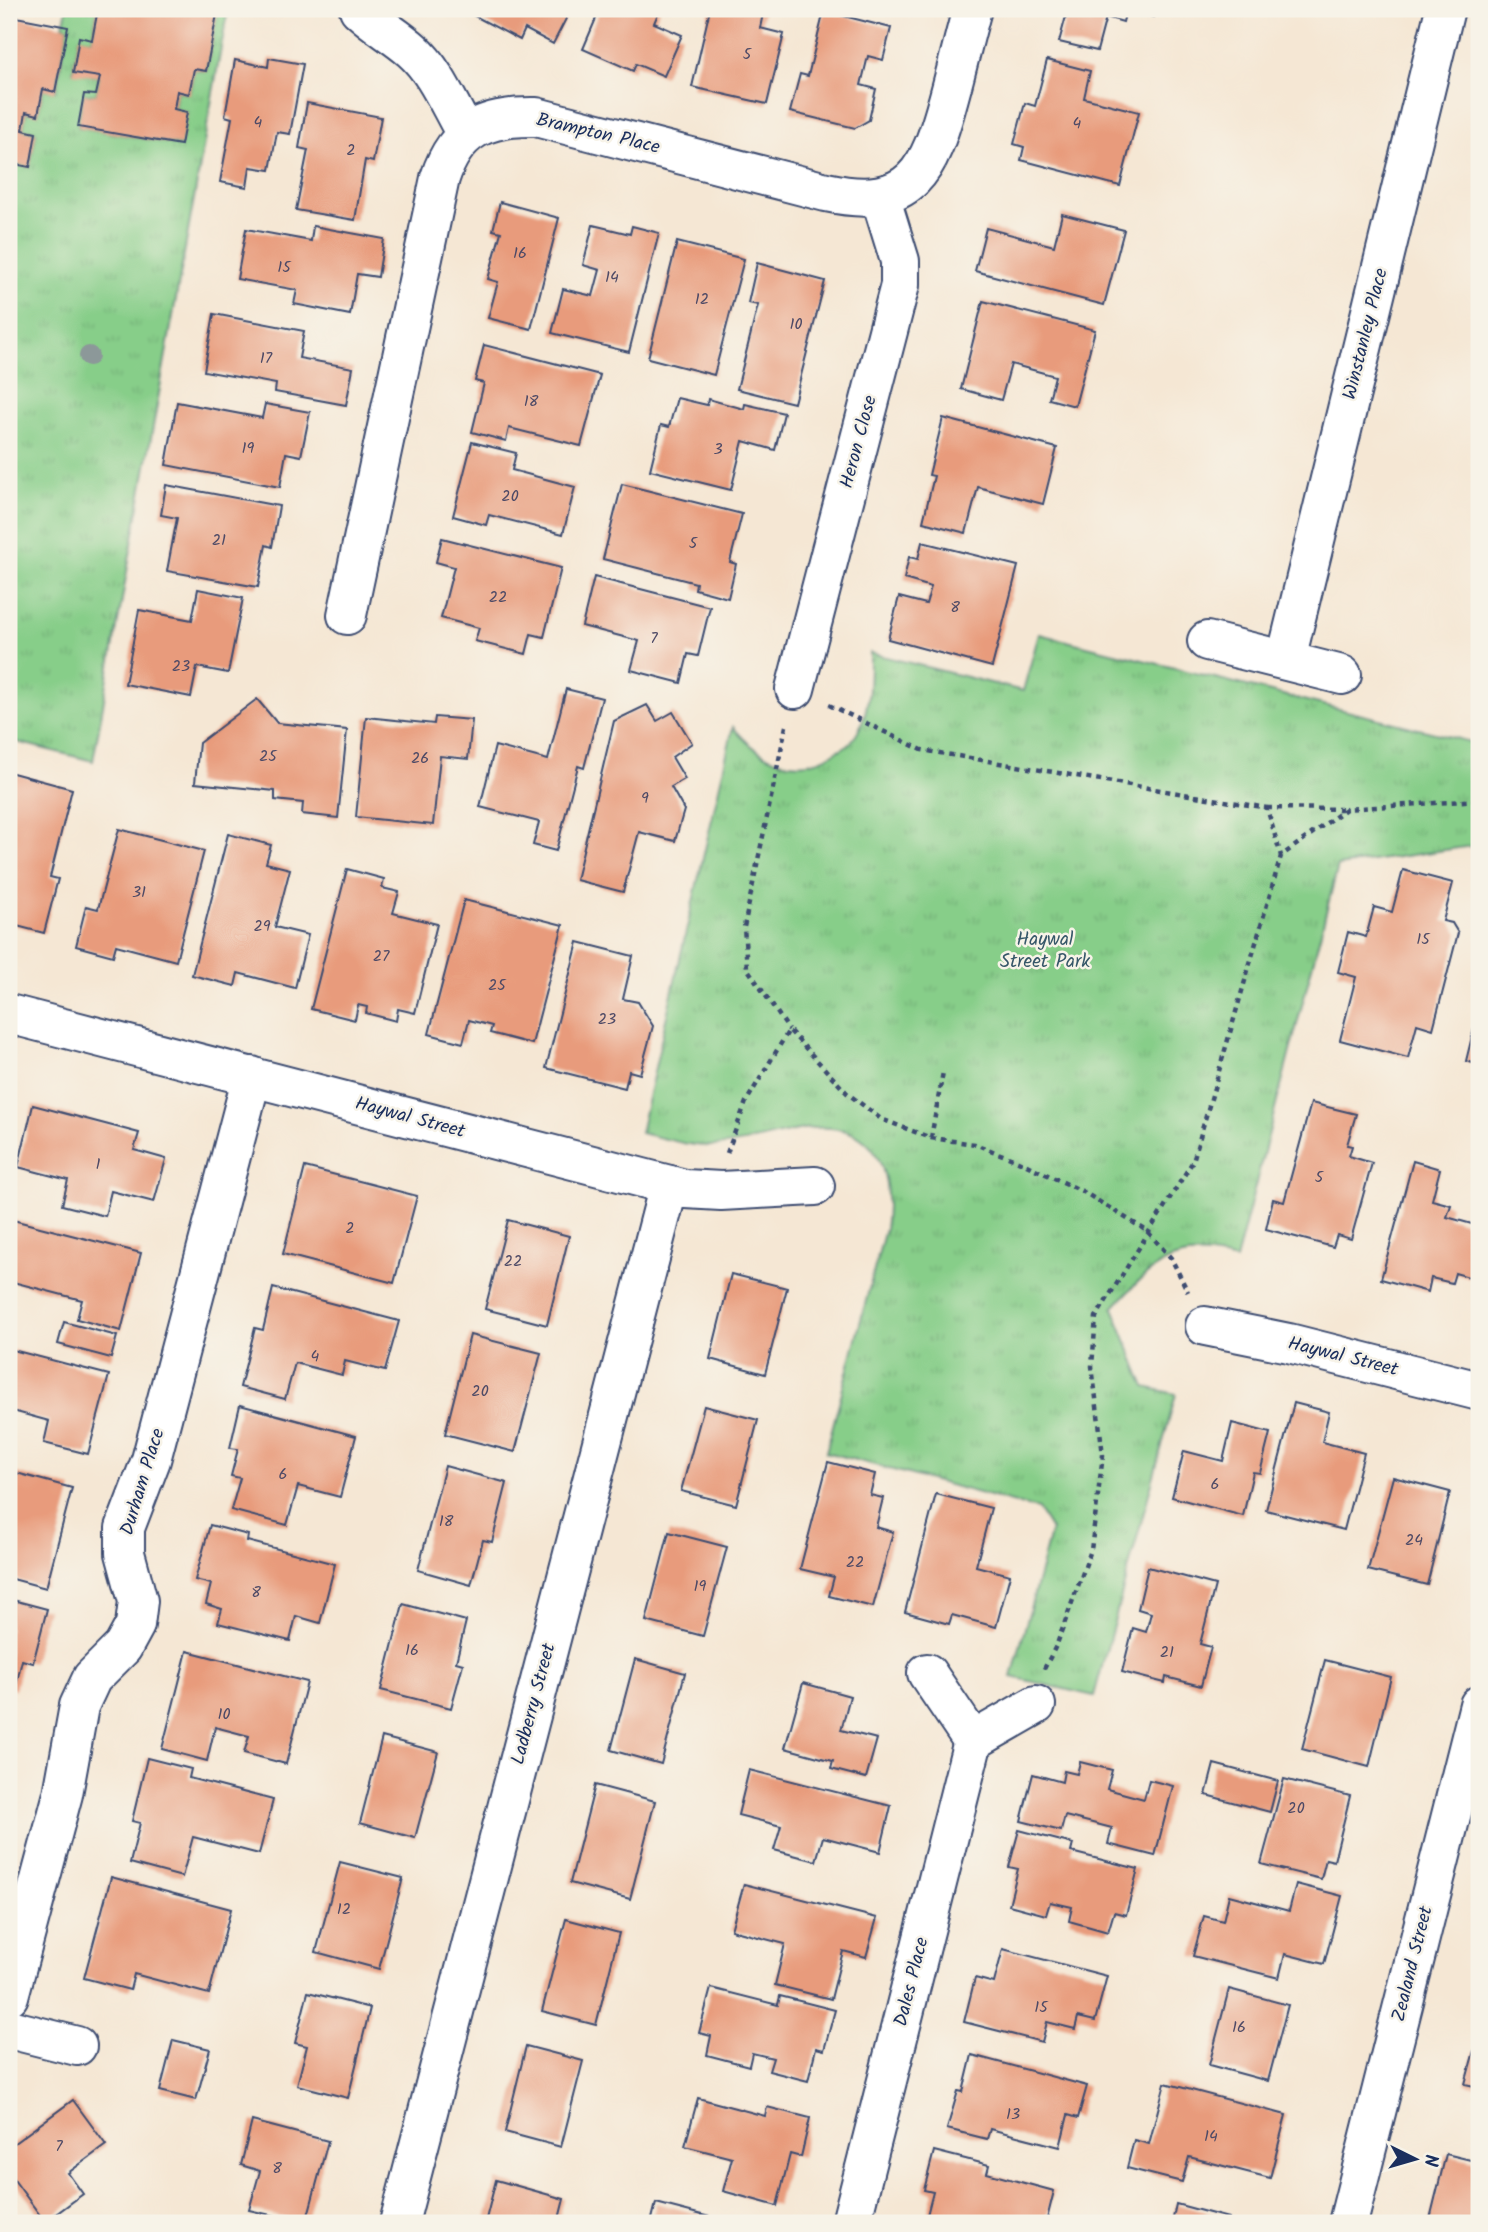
<svg xmlns="http://www.w3.org/2000/svg" width="1488" height="2232" font-family="Kalam,sans-serif">
<defs>
<pattern id="grass-tufts" width="24" height="20" patternUnits="userSpaceOnUse" patternTransform="scale(1.75)"><rect width="24" height="20" fill="#87ce89"/><path d="M3 7l-1-3M5 7V3M7 7l1-3M15 17l-1-3M17 17v-4M19 17l1-3" fill="none" stroke="#74b179"/></pattern>
</defs>
<rect width="100%" height="100%" fill="#f7f3e8"/>
<filter id="ink" filterUnits="userSpaceOnUse"><feTurbulence type="fractalNoise" baseFrequency=".0143" numOctaves="2"/><feDisplacementMap in="SourceGraphic" scale="14" xChannelSelector="R" yChannelSelector="G"/><feConvolveMatrix kernelMatrix="1 2 1 2 8 2 1 2 1" color-interpolation-filters="sRGB"/></filter>
<filter id="wash" filterUnits="userSpaceOnUse"><feTurbulence type="fractalNoise" baseFrequency=".00686" numOctaves="4" result="noise"/><feDisplacementMap in="SourceGraphic" scale="28" xChannelSelector="R" yChannelSelector="G"/><feGaussianBlur stdDeviation="1.57" result="paint"/><feColorMatrix in="noise" values="0 0 0 0 0 0 0 0 0 0 0 0 0 0 0 0 0 1.4 0 .05"/><feComposite in="paint" operator="in"/></filter>
<g filter="url(#wash)">
<rect width="100%" height="100%" fill="#f5e7d4"/>
<g fill="url(#grass-tufts)" stroke="#517e74" stroke-width="2">
<path d="M 67,9 L 98,9 L 92,40 L 79,38 L 73,72 L 100,77 L 96,95 L 84,94 L 78,127 L 180,145 L 187,112 L 174,109 L 177,91 L 189,94 L 194,69 L 206,71 L 218,9 L 228,9 L 93,761 L 9,740 L 9,163 L 30,166 L 36,133 L 23,130 L 26,112 L 38,114 L 43,89 L 56,91 L 68,27 L 63,26 Z"/>
<path d="M 1039,634 L 1479,744 L 1479,845 L 1338,866 L 1236,1260 C 1174,1244 1153,1264 1113,1308 L 1145,1387 L 1176,1394 L 1094,1696 L 1012,1677 L 1051,1530 L 1038,1509 L 826,1452 L 885,1229 C 894,1168 875,1118 803,1129 C 774,1134 743,1145 714,1146 C 690,1147 664,1138 640,1133 L 733,727 C 758,758 795,776 832,754 C 838,750 847,747 851,742 C 871,718 870,682 870,653 L 1023,691 Z"/>
</g>
<g id="blocks">
<g fill="#e89b7c">
<path d="M 9,9 L 18,9 L 16,17 L 68,27 L 55,92 L 43,89 L 38,115 L 26,112 L 23,130 L 36,133 L 30,167 L 9,163 Z"/>
<path d="M 98,9 L 218,9 L 206,71 L 194,69 L 189,94 L 177,91 L 174,109 L 187,112 L 181,145 L 78,127 L 84,94 L 96,95 L 100,77 L 73,73 L 79,37 L 92,40 Z"/>
<path d="M 474,9 L 571,9 L 553,44 L 525,29 L 520,40 L 471,14 Z"/>
<path d="M 600,9 L 660,9 L 654,23 L 682,35 L 664,76 L 636,64 L 633,71 L 583,49 Z"/>
<path d="M 710,9 L 764,9 L 760,28 L 784,34 L 767,104 L 692,87 Z"/>
<path d="M 1068,9 L 1156,9 L 1154,17 L 1126,10 L 1123,22 L 1106,17 L 1097,51 L 1059,42 Z"/>
<path d="M 824,11 L 891,28 L 883,60 L 868,56 L 861,85 L 876,89 L 869,120 L 855,128 L 790,112 L 800,74 L 808,76 Z"/>
<path d="M 269,58 L 303,64 L 290,134 L 277,132 L 270,170 L 250,167 L 247,187 L 220,182 L 232,118 L 225,116 L 235,60 L 268,67 Z"/>
<path d="M 1047,60 L 1090,71 L 1084,98 L 1139,112 L 1120,186 L 1021,160 L 1024,147 L 1014,144 L 1025,103 L 1035,106 Z"/>
<path d="M 307,103 L 381,117 L 373,162 L 365,160 L 355,220 L 296,210 L 308,150 L 299,148 Z"/>
<path d="M 500,202 L 559,218 L 531,329 L 488,318 L 498,282 L 488,279 L 501,232 L 493,230 Z"/>
<path d="M 1062,214 L 1124,230 L 1104,305 L 975,271 L 986,228 L 1054,246 Z"/>
<path d="M 593,225 L 630,234 L 632,226 L 659,233 L 629,352 L 552,333 L 563,289 L 593,296 L 600,270 L 583,265 Z"/>
<path d="M 313,226 L 384,239 L 378,277 L 357,274 L 350,315 L 294,304 L 297,290 L 237,279 L 246,229 L 311,241 Z"/>
<path d="M 677,242 L 744,259 L 714,375 L 648,358 Z"/>
<path d="M 757,263 L 825,281 L 794,403 L 737,389 L 758,305 L 748,303 Z"/>
<path d="M 983,301 L 1095,330 L 1075,406 L 1049,399 L 1055,376 L 1011,364 L 1001,400 L 961,389 Z"/>
<path d="M 214,314 L 304,331 L 299,358 L 353,368 L 346,405 L 275,392 L 276,384 L 204,371 Z"/>
<path d="M 484,345 L 600,375 L 581,446 L 509,428 L 506,441 L 472,432 L 484,383 L 475,381 Z"/>
<path d="M 677,398 L 707,405 L 708,399 L 744,409 L 745,404 L 784,413 L 775,450 L 743,441 L 731,490 L 650,470 L 661,425 L 669,427 Z"/>
<path d="M 177,402 L 262,418 L 265,404 L 310,412 L 301,456 L 286,453 L 280,487 L 166,465 Z"/>
<path d="M 943,418 L 1057,448 L 1043,504 L 978,487 L 966,533 L 923,522 L 934,476 L 929,475 Z"/>
<path d="M 472,442 L 516,453 L 512,470 L 575,487 L 563,534 L 489,515 L 486,525 L 453,516 Z"/>
<path d="M 622,484 L 742,514 L 730,562 L 736,564 L 728,598 L 695,589 L 696,583 L 603,559 Z"/>
<path d="M 166,485 L 279,506 L 272,547 L 266,545 L 258,587 L 167,571 L 177,518 L 161,515 Z"/>
<path d="M 442,538 L 561,568 L 544,637 L 531,634 L 526,654 L 475,641 L 479,628 L 441,618 L 454,567 L 436,562 Z"/>
<path d="M 922,542 L 1018,566 L 992,667 L 888,639 L 899,597 L 926,604 L 931,587 L 904,579 L 909,557 L 918,559 Z"/>
<path d="M 594,577 L 710,607 L 698,656 L 688,654 L 681,683 L 631,670 L 639,641 L 582,626 Z"/>
<path d="M 198,589 L 243,598 L 228,673 L 197,667 L 191,697 L 125,684 L 139,610 L 192,620 Z"/>
<path d="M 566,689 L 602,698 L 584,768 L 578,766 L 556,851 L 533,845 L 539,822 L 480,807 L 495,746 L 548,760 Z"/>
<path d="M 257,699 L 277,723 L 347,730 L 338,818 L 302,814 L 303,803 L 275,800 L 275,791 L 195,783 L 199,743 Z"/>
<path d="M 647,705 L 657,721 L 673,712 L 692,743 L 672,757 L 685,779 L 671,787 L 684,810 L 675,841 L 639,832 L 623,892 L 576,880 L 614,721 Z"/>
<path d="M 366,717 L 434,724 L 435,717 L 472,720 L 468,759 L 440,756 L 433,825 L 356,817 Z"/>
<path d="M 9,772 L 72,789 L 50,877 L 58,879 L 44,933 L 9,924 Z"/>
<path d="M 119,829 L 204,851 L 176,961 L 116,945 L 113,956 L 76,946 L 86,906 L 98,909 Z"/>
<path d="M 228,834 L 271,845 L 266,863 L 290,869 L 275,927 L 308,935 L 295,988 L 238,973 L 235,986 L 192,975 Z"/>
<path d="M 347,869 L 384,879 L 382,888 L 399,892 L 393,913 L 437,924 L 415,1013 L 398,1009 L 396,1021 L 366,1013 L 367,1007 L 358,1005 L 355,1020 L 311,1009 Z"/>
<path d="M 1403,870 L 1453,883 L 1443,921 L 1452,923 L 1458,933 L 1433,1029 L 1417,1024 L 1408,1058 L 1340,1040 L 1356,977 L 1338,972 L 1348,932 L 1366,937 L 1374,907 L 1392,912 Z"/>
<path d="M 464,900 L 563,925 L 532,1044 L 490,1033 L 492,1026 L 469,1020 L 463,1043 L 429,1034 Z"/>
<path d="M 578,942 L 633,956 L 623,999 L 638,1002 L 653,1026 L 640,1074 L 629,1071 L 625,1088 L 546,1068 Z"/>
<path d="M 1477,1016 L 1479,1017 L 1479,1065 L 1466,1061 Z"/>
<path d="M 1311,1103 L 1356,1114 L 1347,1145 L 1352,1146 L 1349,1156 L 1372,1163 L 1351,1239 L 1337,1235 L 1333,1247 L 1266,1229 L 1273,1199 L 1284,1202 Z"/>
<path d="M 33,1105 L 139,1133 L 134,1150 L 166,1159 L 154,1202 L 111,1191 L 105,1216 L 62,1205 L 68,1180 L 18,1167 Z"/>
<path d="M 1413,1161 L 1440,1169 L 1432,1200 L 1451,1205 L 1447,1217 L 1479,1226 L 1479,1280 L 1455,1273 L 1452,1283 L 1431,1278 L 1428,1292 L 1381,1279 Z"/>
<path d="M 305,1167 L 417,1196 L 394,1283 L 283,1254 Z"/>
<path d="M 9,1219 L 141,1253 L 121,1331 L 77,1319 L 82,1300 L 9,1281 Z"/>
<path d="M 508,1220 L 569,1236 L 547,1325 L 485,1309 Z"/>
<path d="M 731,1274 L 787,1288 L 765,1374 L 710,1359 Z"/>
<path d="M 273,1288 L 399,1321 L 385,1371 L 345,1361 L 342,1375 L 295,1363 L 285,1399 L 240,1387 L 255,1328 L 263,1330 Z"/>
<path d="M 64,1322 L 117,1336 L 111,1358 L 58,1344 Z"/>
<path d="M 470,1335 L 541,1353 L 515,1452 L 445,1434 Z"/>
<path d="M 9,1349 L 109,1375 L 88,1454 L 44,1443 L 49,1421 L 9,1410 Z"/>
<path d="M 1294,1403 L 1329,1412 L 1322,1442 L 1364,1453 L 1344,1530 L 1266,1510 Z"/>
<path d="M 240,1405 L 356,1436 L 340,1497 L 298,1486 L 287,1525 L 231,1510 L 240,1478 L 231,1476 L 238,1449 L 230,1448 Z"/>
<path d="M 704,1406 L 758,1420 L 736,1505 L 681,1491 Z"/>
<path d="M 1232,1423 L 1270,1433 L 1260,1473 L 1253,1472 L 1243,1516 L 1172,1497 L 1184,1451 L 1223,1461 Z"/>
<path d="M 828,1462 L 875,1474 L 870,1495 L 883,1498 L 876,1527 L 893,1532 L 873,1607 L 829,1596 L 834,1577 L 800,1569 Z"/>
<path d="M 445,1466 L 507,1483 L 492,1542 L 483,1540 L 471,1585 L 418,1570 Z"/>
<path d="M 9,1471 L 72,1488 L 46,1588 L 9,1578 L 12,1541 L 9,1540 Z"/>
<path d="M 1393,1477 L 1450,1492 L 1427,1585 L 1368,1570 Z"/>
<path d="M 936,1494 L 991,1508 L 976,1566 L 1010,1575 L 996,1627 L 952,1615 L 949,1624 L 905,1612 Z"/>
<path d="M 210,1525 L 248,1535 L 247,1541 L 335,1564 L 320,1623 L 296,1616 L 290,1641 L 218,1623 L 222,1609 L 206,1604 L 211,1584 L 195,1580 Z"/>
<path d="M 669,1532 L 727,1547 L 703,1636 L 646,1621 Z"/>
<path d="M 1148,1567 L 1215,1585 L 1200,1644 L 1211,1647 L 1201,1686 L 1166,1677 L 1165,1683 L 1122,1672 L 1133,1628 L 1146,1632 L 1151,1613 L 1138,1609 Z"/>
<path d="M 9,1599 L 47,1609 L 33,1663 L 22,1660 L 15,1690 L 9,1688 Z"/>
<path d="M 403,1604 L 466,1621 L 456,1662 L 463,1664 L 451,1708 L 381,1690 Z"/>
<path d="M 187,1651 L 307,1682 L 286,1764 L 244,1753 L 249,1736 L 215,1727 L 207,1761 L 162,1749 Z"/>
<path d="M 635,1659 L 685,1673 L 661,1764 L 611,1750 Z"/>
<path d="M 1325,1660 L 1391,1677 L 1369,1767 L 1302,1749 Z"/>
<path d="M 803,1683 L 850,1696 L 841,1730 L 877,1739 L 866,1778 L 831,1769 L 833,1761 L 785,1748 Z"/>
<path d="M 382,1737 L 438,1752 L 415,1838 L 360,1823 Z"/>
<path d="M 147,1758 L 191,1769 L 189,1778 L 273,1800 L 259,1854 L 193,1837 L 182,1877 L 130,1863 L 140,1823 L 132,1821 Z"/>
<path d="M 1080,1762 L 1112,1770 L 1107,1789 L 1144,1799 L 1149,1780 L 1173,1786 L 1155,1856 L 1108,1844 L 1112,1828 L 1065,1816 L 1061,1831 L 1021,1821 L 1033,1774 L 1062,1782 L 1064,1771 L 1077,1774 Z"/>
<path d="M 1214,1764 L 1278,1781 L 1270,1812 L 1206,1795 Z"/>
<path d="M 749,1770 L 891,1806 L 880,1852 L 823,1837 L 816,1861 L 774,1850 L 781,1826 L 738,1815 Z"/>
<path d="M 1284,1779 L 1350,1796 L 1334,1861 L 1326,1859 L 1321,1879 L 1261,1864 Z"/>
<path d="M 595,1785 L 655,1801 L 630,1899 L 570,1883 Z"/>
<path d="M 1019,1830 L 1073,1844 L 1071,1852 L 1138,1869 L 1126,1915 L 1114,1912 L 1108,1932 L 1069,1921 L 1072,1907 L 1050,1902 L 1046,1915 L 1009,1905 L 1018,1869 L 1009,1867 Z"/>
<path d="M 340,1862 L 403,1878 L 379,1969 L 316,1952 Z"/>
<path d="M 111,1877 L 231,1909 L 209,1994 L 134,1974 L 130,1990 L 84,1978 Z"/>
<path d="M 744,1884 L 877,1918 L 866,1957 L 843,1951 L 831,1999 L 775,1985 L 785,1944 L 731,1930 Z"/>
<path d="M 1296,1884 L 1342,1896 L 1324,1964 L 1285,1954 L 1279,1978 L 1193,1956 L 1204,1916 L 1223,1921 L 1229,1895 L 1289,1911 Z"/>
<path d="M 566,1919 L 619,1933 L 596,2025 L 542,2011 Z"/>
<path d="M 1003,1949 L 1107,1976 L 1095,2021 L 1078,2017 L 1075,2029 L 1047,2022 L 1042,2042 L 964,2022 L 975,1978 L 994,1983 Z"/>
<path d="M 711,1988 L 778,2005 L 780,1996 L 835,2010 L 824,2050 L 816,2048 L 808,2081 L 769,2071 L 773,2058 L 752,2053 L 749,2066 L 707,2055 L 711,2036 L 699,2033 Z"/>
<path d="M 1229,1989 L 1288,2005 L 1268,2081 L 1209,2065 Z"/>
<path d="M 308,1992 L 370,2008 L 348,2098 L 297,2085 L 307,2046 L 295,2043 Z"/>
<path d="M 173,2040 L 210,2049 L 196,2100 L 160,2091 Z"/>
<path d="M 526,2046 L 583,2061 L 561,2147 L 505,2132 Z"/>
<path d="M 1474,2051 L 1479,2052 L 1479,2087 L 1465,2084 Z"/>
<path d="M 972,2055 L 1087,2086 L 1078,2118 L 1068,2115 L 1060,2147 L 990,2129 L 987,2139 L 947,2129 L 958,2091 L 963,2092 Z"/>
<path d="M 1165,2083 L 1286,2115 L 1270,2178 L 1189,2157 L 1182,2182 L 1127,2168 L 1134,2140 L 1149,2144 Z"/>
<path d="M 698,2098 L 765,2116 L 767,2107 L 810,2118 L 801,2157 L 790,2154 L 777,2206 L 723,2191 L 732,2158 L 685,2146 Z"/>
<path d="M 73,2100 L 106,2145 L 68,2173 L 83,2194 L 45,2222 L 9,2173 L 9,2147 Z"/>
<path d="M 252,2121 L 328,2141 L 306,2223 L 249,2210 L 260,2171 L 241,2165 Z"/>
<path d="M 934,2151 L 989,2165 L 987,2173 L 1054,2191 L 1046,2223 L 978,2223 L 967,2220 L 966,2223 L 925,2223 L 933,2192 L 924,2190 Z"/>
<path d="M 1446,2154 L 1479,2162 L 1479,2223 L 1429,2223 Z"/>
<path d="M 496,2180 L 564,2199 L 558,2223 L 485,2223 Z"/>
<path d="M 656,2203 L 729,2222 L 729,2223 L 651,2223 Z"/>
<path d="M 1176,2204 L 1228,2218 L 1226,2223 L 1172,2223 Z"/>
</g>
</g>
</g>
<g filter="url(#ink)">
<use href="#blocks" fill-opacity="0" stroke="#3c4b70" stroke-width="2"/>
<g fill="none" stroke-linecap="round" stroke-linejoin="round">
<defs>
<g id="minor">
<path d="M 359,9 C 376,25 395,35 412,50 C 436,71 450,107 466,134"/>
<path d="M 347,615 L 440,178 C 456,129 486,116 536,117 L 826,192 C 912,211 929,171 949,97 C 957,68 964,38 972,9"/>
<path d="M 1207,641 L 1342,675"/>
<path d="M 1286,659 L 1445,9"/>
<path d="M 795,689 L 900,285 L 900,261 L 880,196"/>
<path d="M 9,1014 L 685,1189 L 721,1191 L 815,1186"/>
<path d="M 1205,1326 L 1289,1343 L 1479,1391"/>
<path d="M 927,1673 L 973,1741 L 1036,1705"/>
<path d="M 9,1996 L 63,1794 L 79,1706 L 92,1678 L 123,1647 L 135,1625 L 138,1601 L 125,1553 L 125,1528 L 151,1460 L 252,1076"/>
<path d="M 9,2029 L 77,2046"/>
<path d="M 399,2223 L 669,1185"/>
<path d="M 851,2223 L 973,1741"/>
<path d="M 1348,2223 L 1479,1705"/>
</g>
</defs>
<use href="#minor" stroke="#3c4b70" stroke-width="42"/>
<g stroke="#3c4b70" stroke-width="4.5" stroke-dasharray="5 5" stroke-linecap="butt">
<path d="M 829,705 L 922,750 L 1267,808 L 1281,856"/>
<path d="M 786,726 L 744,927 L 747,968 L 789,1030"/>
<path d="M 1267,808 L 1345,809"/>
<path d="M 931,1138 L 943,1072"/>
<path d="M 727,1153 L 746,1102 L 789,1030 L 847,1093 L 881,1119 L 931,1138 L 975,1144 L 1018,1161 L 1082,1191 L 1147,1231 L 1171,1258 L 1188,1292"/>
<path d="M 1044,1669 L 1057,1644 L 1091,1550 L 1103,1455 L 1092,1366 L 1096,1317 L 1193,1161 L 1281,856 L 1346,809 L 1479,800"/>
</g>
<use href="#minor" stroke="#fff" stroke-width="38"/>
</g>
<circle fill="#8c9899" cx="89" cy="356" r="10"/>
</g>
<g text-anchor="middle" dominant-baseline="central" stroke-width="5" stroke-linejoin="round" paint-order="stroke">
<g font-size="16" fill="#4e4a66">
<text x="747" y="54">5</text>
<text x="258" y="122">4</text>
<text x="1077" y="123">4</text>
<text x="351" y="150">2</text>
<text x="520" y="253">16</text>
<text x="284" y="267">15</text>
<text x="612" y="277">14</text>
<text x="702" y="299">12</text>
<text x="796" y="324">10</text>
<text x="266" y="358">17</text>
<text x="531" y="401">18</text>
<text x="248" y="448">19</text>
<text x="718" y="449">3</text>
<text x="510" y="496">20</text>
<text x="219" y="540">21</text>
<text x="693" y="543">5</text>
<text x="498" y="597">22</text>
<text x="955" y="607">8</text>
<text x="654" y="638">7</text>
<text x="181" y="666">23</text>
<text x="268" y="756">25</text>
<text x="420" y="758">26</text>
<text x="645" y="798">9</text>
<text x="139" y="892">31</text>
<text x="262" y="926">29</text>
<text x="1423" y="939">15</text>
<text x="381" y="956">27</text>
<text x="497" y="985">25</text>
<text x="607" y="1019">23</text>
<text x="98" y="1164">1</text>
<text x="1319" y="1177">5</text>
<text x="350" y="1228">2</text>
<text x="513" y="1261">22</text>
<text x="315" y="1356">4</text>
<text x="480" y="1391">20</text>
<text x="283" y="1474">6</text>
<text x="1215" y="1484">6</text>
<text x="446" y="1521">18</text>
<text x="1414" y="1540">24</text>
<text x="855" y="1562">22</text>
<text x="700" y="1586">19</text>
<text x="256" y="1592">8</text>
<text x="412" y="1650">16</text>
<text x="1167" y="1652">21</text>
<text x="224" y="1714">10</text>
<text x="1296" y="1808">20</text>
<text x="344" y="1909">12</text>
<text x="1041" y="2007">15</text>
<text x="1239" y="2027">16</text>
<text x="1013" y="2114">13</text>
<text x="1211" y="2136">14</text>
<text x="59" y="2146">7</text>
<text x="277" y="2168">8</text>
</g>
<g font-size="19" fill="#1b2f5e" stroke="#f7f3e8">
<text transform="translate(598 134) rotate(13)">Brampton Place</text>
<text transform="translate(1366 334) rotate(-76)">Winstanley Place</text>
<text transform="translate(859 442) rotate(-75)">Heron Close</text>
<text transform="translate(410 1118) rotate(15)">Haywal Street</text>
<text transform="translate(1343 1357) rotate(14)">Haywal Street</text>
<text transform="translate(143 1482) rotate(-73)">Durham Place</text>
<text transform="translate(534 1704) rotate(-75)">Ladberry Street</text>
<text transform="translate(1413 1964) rotate(-76)">Zealand Street</text>
<text transform="translate(912 1982) rotate(-76)">Dales Place</text>
</g>
<g font-size="19" fill="#365769" stroke="#f7f3e8">
<text x="1045" y="940">Haywal<tspan x="1045" dy="22">Street Park</tspan></text>
</g>
</g>
<rect width="1488" height="2232" fill="none" stroke="#f7f3e8" stroke-width="35"/>
<g transform="translate(1415 2159) rotate(95)" stroke="#f7f3e8" stroke-width="5" paint-order="stroke">
<path d="M0-5L12 26L0 18L-12 26Z" fill="#1b2f5e"/>
<text y="-10" font-size="19" font-weight="bold" text-anchor="middle" fill="#1b2f5e">N</text>
</g>
</svg>
